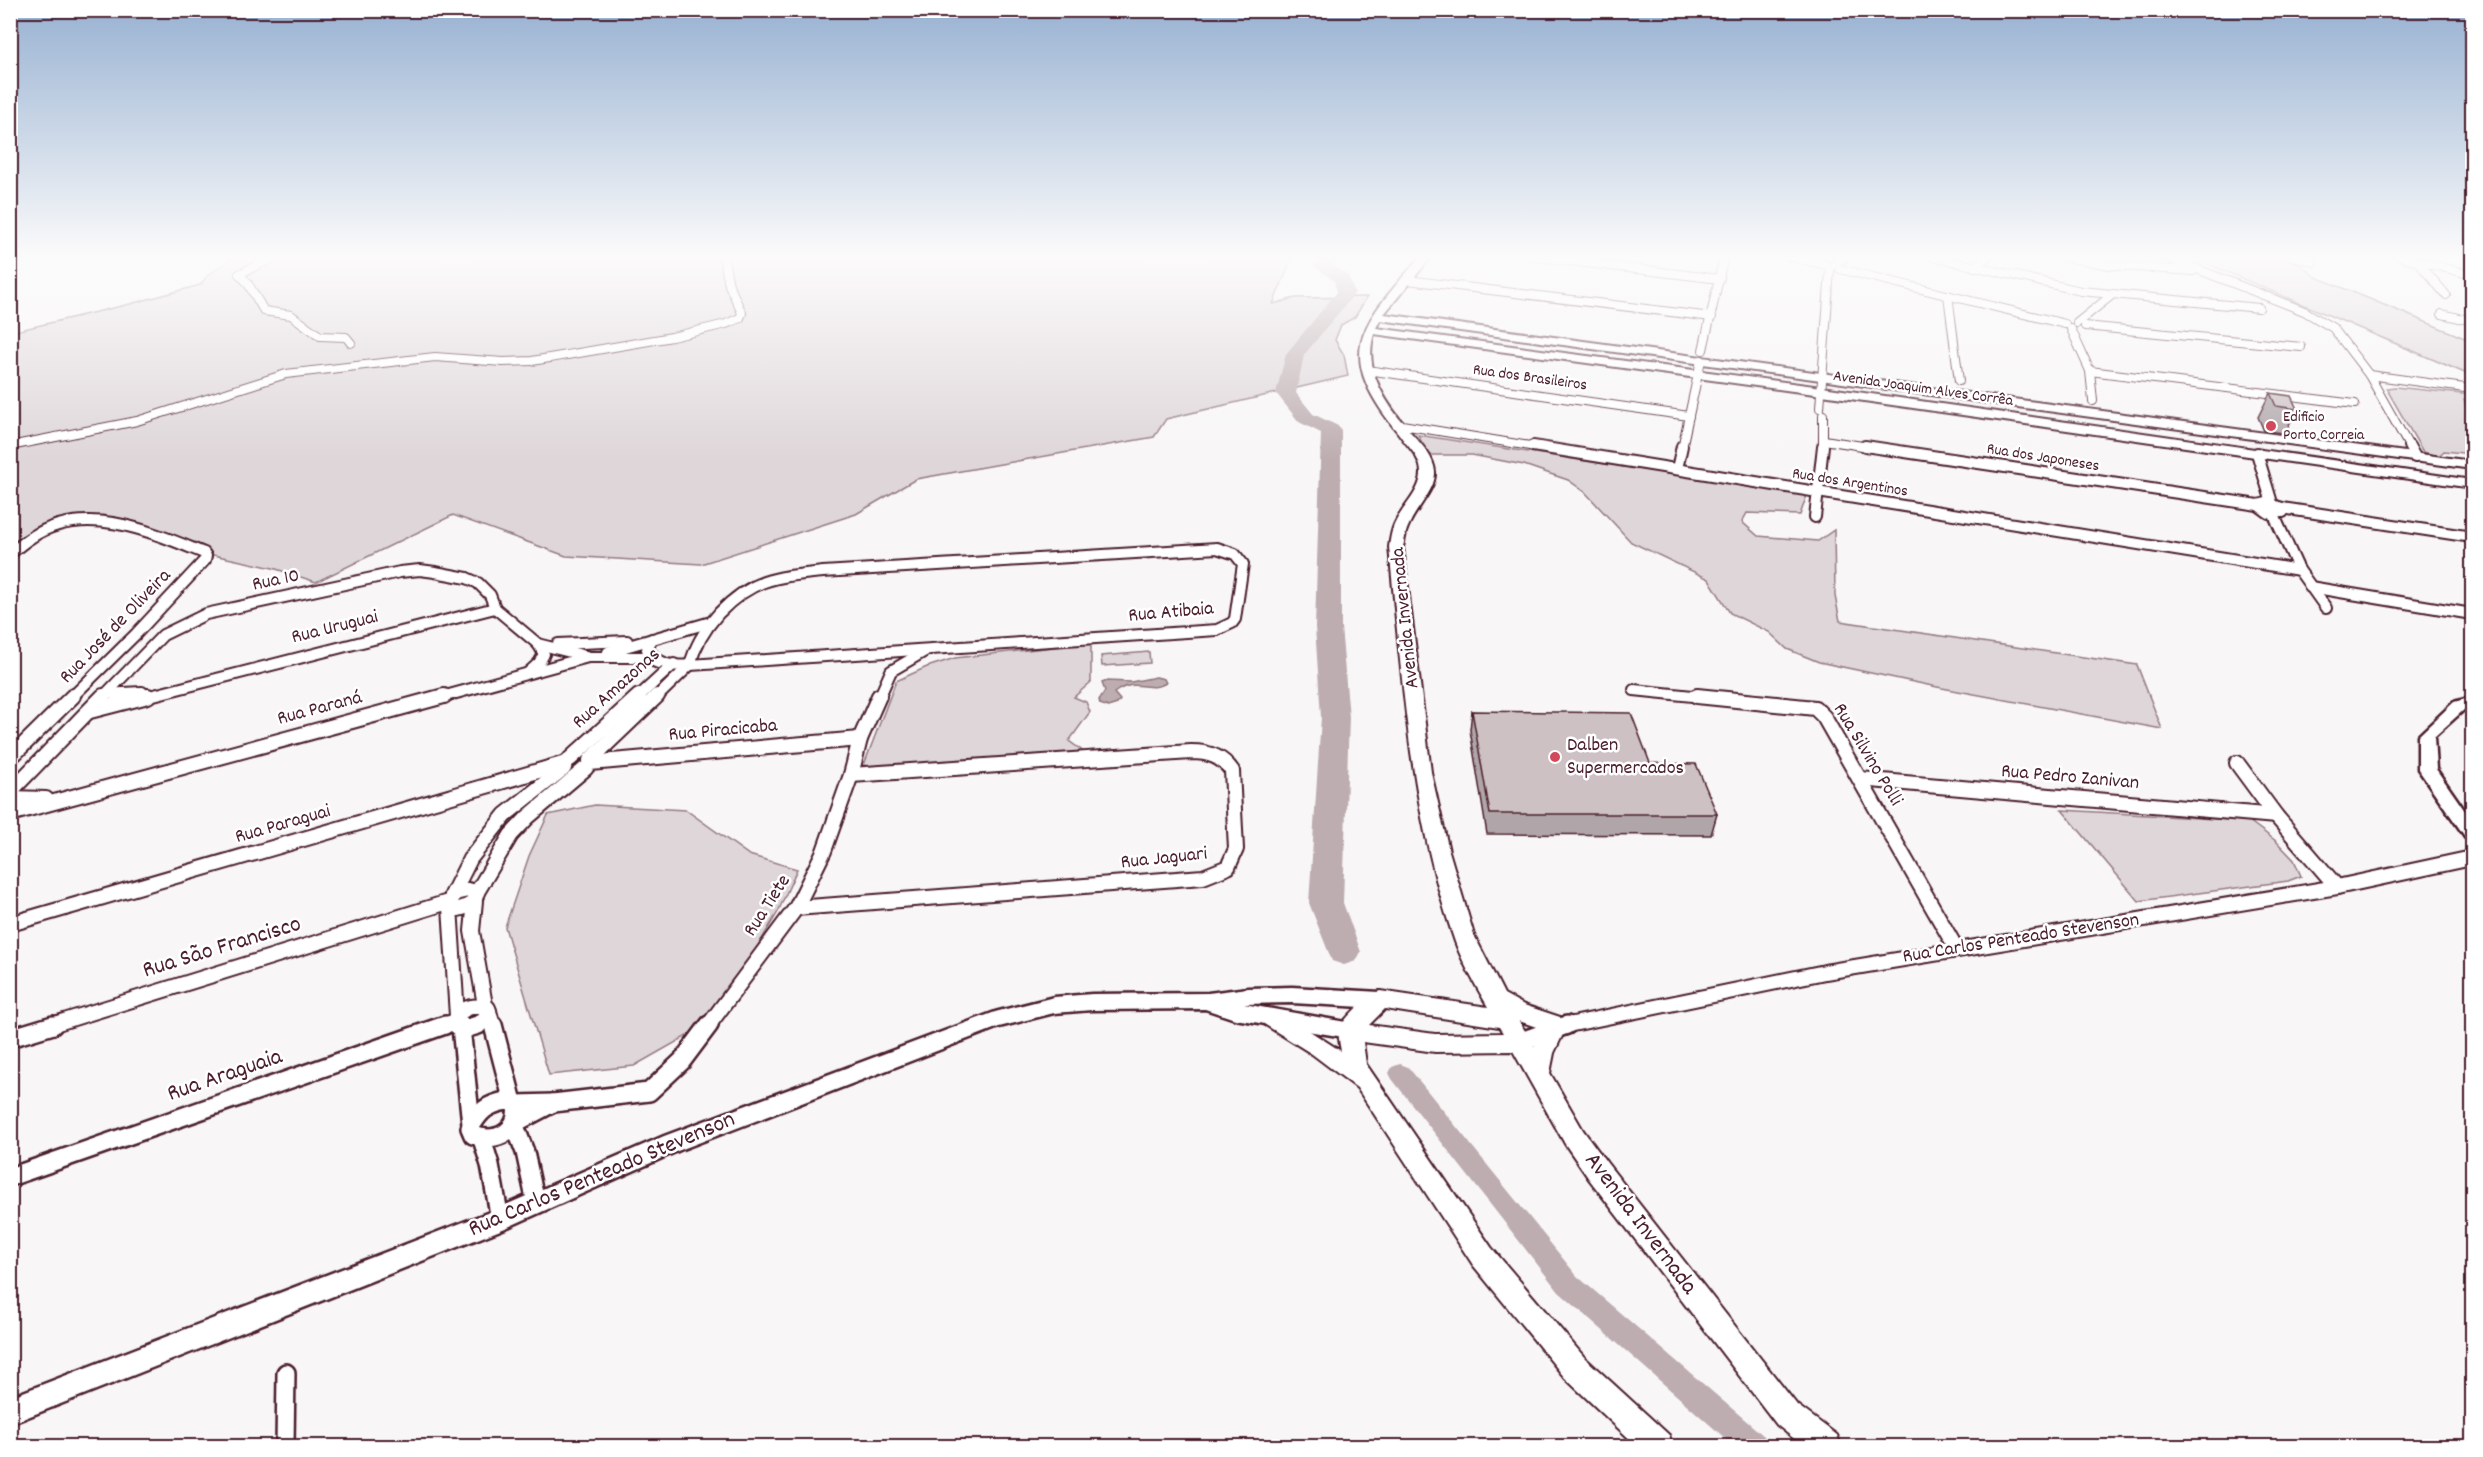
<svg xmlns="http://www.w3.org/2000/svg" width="2483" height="1457" font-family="Dekko,sans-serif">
<rect width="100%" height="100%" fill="#f8f6f7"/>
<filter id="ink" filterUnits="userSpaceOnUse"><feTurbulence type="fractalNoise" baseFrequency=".0167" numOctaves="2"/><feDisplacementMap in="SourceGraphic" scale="12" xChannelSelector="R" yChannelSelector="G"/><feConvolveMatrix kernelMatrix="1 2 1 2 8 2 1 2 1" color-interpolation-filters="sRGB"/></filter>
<g filter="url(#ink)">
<g fill="#ded6d9" stroke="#947a82" stroke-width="1.5">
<path d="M 235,256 L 1293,256 L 1273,304 L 1295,298 L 1367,297 L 1355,317 L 1341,325 L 1335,340 L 1344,355 L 1348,376 L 1166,419 L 1154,437 L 916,479 L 856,514 L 701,564 L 566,556 L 453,515 L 316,582 L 273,568 L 204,553 L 98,519 L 51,527 L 11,554 L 11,332 L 130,304 L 200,285 L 208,275 Z"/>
<path d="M 2189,256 L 2275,256 L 2297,262 L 2316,277 L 2472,341 L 2472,376 Z"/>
<path d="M 2395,387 L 2472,395 L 2472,401 L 2464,400 L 2466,408 L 2472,411 L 2472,454 L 2444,451 L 2439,456 L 2423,452 L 2386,388 Z"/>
<path d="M 1418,435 L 1807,495 L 1800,515 L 1747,513 L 1742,522 L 1758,536 L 1818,541 L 1834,530 L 1835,596 L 1840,621 L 2137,665 L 2162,729 L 1942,688 L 1819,662 L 1787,649 L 1769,632 L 1730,613 L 1709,579 L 1631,542 L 1585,492 L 1568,480 L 1524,465 L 1472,455 L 1429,455 Z"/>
<path d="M 1091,643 L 1091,682 L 1074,697 L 1086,702 L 1090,712 L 1069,741 L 1088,755 L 862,770 L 896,681 L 927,667 L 955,658 Z"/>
<path d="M 1149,652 L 1150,663 L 1102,666 L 1101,656 Z"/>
<path d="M 595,805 L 686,810 L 749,855 L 797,869 L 778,912 L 747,964 L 701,1028 L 634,1066 L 549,1075 L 505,927 L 529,856 L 548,815 Z"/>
<path d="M 2062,810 L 2249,821 L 2276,841 L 2294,860 L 2301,876 L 2288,881 L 2139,901 Z"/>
</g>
<path fill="#bdadb0" stroke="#8f747b" stroke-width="1.5" d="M 1156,677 L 1164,679 L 1166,683 C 1148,694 1136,676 1114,693 L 1120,700 L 1117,704 L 1108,707 L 1100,704 L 1099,700 L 1105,691 L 1102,683 L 1107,681 L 1131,682 Z"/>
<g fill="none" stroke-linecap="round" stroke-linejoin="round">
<path fill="#bdadb0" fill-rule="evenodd" d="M 1400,1064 L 1408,1067 L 1577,1276 L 1764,1436 L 1768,1446 L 1734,1446 L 1559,1292 L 1392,1079 L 1389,1073 L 1392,1067 Z"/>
<path fill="#bdadb0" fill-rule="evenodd" d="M 1324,256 L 1344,256 L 1332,265 L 1348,275 L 1355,293 L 1304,355 L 1296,393 L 1313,414 L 1338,426 L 1341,430 L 1341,627 L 1349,717 L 1343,903 L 1361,952 L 1356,961 L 1344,965 L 1332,961 L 1309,903 L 1321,717 L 1315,627 L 1321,433 L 1299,422 L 1276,393 L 1286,354 L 1337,292 L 1334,281 L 1313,265 Z"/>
<defs>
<g id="minor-far3">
<path d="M 277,256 L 239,274 L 247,282 L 264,311 L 291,315 L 320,336 L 346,337 L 351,343"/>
<path d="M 1528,256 L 1720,279"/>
<path d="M 1789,256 L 1826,265"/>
<path d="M 1930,256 L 2081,291 L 2259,308"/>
<path d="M 2061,256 L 2109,265 L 2193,271"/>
<path d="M 2164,256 L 2304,311 L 2333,328 L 2369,375 L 2410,448"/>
<path d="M 2293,256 L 2313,262"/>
<path d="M 2399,256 L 2472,275"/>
<path d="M 2418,262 L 2446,295"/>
<path d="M 1833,265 L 1847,256"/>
<path d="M 1974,267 L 1989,256"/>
<path d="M 1840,269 L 2065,324"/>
<path d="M 1407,280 L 1712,317"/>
<path d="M 1948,295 L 1959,381"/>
<path d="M 2442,314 L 2472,321"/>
<path d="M 2077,323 L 2112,295"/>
<path d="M 2085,326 L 2301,347"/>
<path d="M 2071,329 L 2090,371 L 2093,401"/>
<path d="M 1703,350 L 1724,256"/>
<path d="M 1367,370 L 1689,416"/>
<path d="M 2090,371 L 2355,404"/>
<path d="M 2369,375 L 2472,389"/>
<path d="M 1820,408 L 1830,270"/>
<path d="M 1823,415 L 1823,448"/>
<path d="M 1396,424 L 1542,448"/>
<path d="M 1824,440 L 1875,448"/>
<path d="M 10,446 L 137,421 L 286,374 L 435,357 L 503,362 L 532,361 L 672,337 L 726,324 L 740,318 L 742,313 L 729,285 L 723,256"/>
<path d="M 1682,448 L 1701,360"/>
</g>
<g id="minor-far2">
<path d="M 1533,446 L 2299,570"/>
<path d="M 1865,446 L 2258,505"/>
<path d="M 2409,446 L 2415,457"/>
<path d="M 2257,453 L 2272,503"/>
<path d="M 1677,469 L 1682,446"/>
<path d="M 2267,503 L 2282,508 L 2283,512 L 2269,513 L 2258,505 Z"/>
<path d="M 2282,508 L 2472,537"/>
<path d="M 2273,513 L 2299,570 L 2326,608"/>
<path d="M 1815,517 L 1823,446"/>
<path d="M 1217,548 L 1235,554 L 1243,564 L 1235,619 L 1232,623 L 1217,630 L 690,665 C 695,645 705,629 719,613 C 753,578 776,577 823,572 Z"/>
<path d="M 10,554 C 17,548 24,542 32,537 C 85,502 152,532 204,553 L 206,556 L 205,560 L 136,634 L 71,698"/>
<path d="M 2310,587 L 2472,614"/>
<path d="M 652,639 L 647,649 C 660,665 670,667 690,665"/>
<path d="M 558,644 L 627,641"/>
<path d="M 608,652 L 711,622"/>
<path d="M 529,672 L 539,663 L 544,654 L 538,644"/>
<path d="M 1634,690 L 1712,698"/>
<path d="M 105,694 L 142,692"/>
<path d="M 102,698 L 163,635 L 206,614 L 400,572 L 420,570 L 435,572 L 467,578 L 478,583 L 490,595 L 495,608 L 538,644 L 590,657 L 644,657 L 658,663"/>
<path d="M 142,698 L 495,608"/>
<path d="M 438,698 L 588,657"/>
<path d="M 637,698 L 674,664"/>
<path d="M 656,698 L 690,665"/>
<path d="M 879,698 L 891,671 L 925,651"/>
</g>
<g id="minor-far1">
<path d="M 1697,696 L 1815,708 L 1824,717 L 1957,950"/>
<path d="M 90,711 L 148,696"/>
<path d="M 10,758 L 73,696"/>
<path d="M 570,759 L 639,696"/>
<path d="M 590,760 L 657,696"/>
<path d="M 590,763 L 860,739"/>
<path d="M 2237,763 L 2276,816 L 2337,887"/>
<path d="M 1860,779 L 2276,816"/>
<path d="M 10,792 L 103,696"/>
<path d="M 10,798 L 46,799"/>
<path d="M 10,814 L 444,696"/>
<path d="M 468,890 L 477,892 C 475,903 469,907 458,909 L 448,905 L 455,893 Z"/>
<path d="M 477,892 L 511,835 L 528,817 L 586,768"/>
<path d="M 452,895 L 470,859 L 505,815 L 564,768"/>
<path d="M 475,901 L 472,931 L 485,1005"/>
<path d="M 450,907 L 457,1016"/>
<path d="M 796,908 L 1203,877 L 1228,867 L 1236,849 L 1232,771 C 1222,756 1208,752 1191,752 L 851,775"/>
<path d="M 10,924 L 566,763"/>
<path d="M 489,1011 L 493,1026"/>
<path d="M 48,1026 L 448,902"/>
<path d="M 441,1026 L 456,1021"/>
<path d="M 459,1026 L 456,1019 C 463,1006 475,1005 488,1008 L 489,1011 L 484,1020 L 474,1026"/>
<path d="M 708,1026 L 796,908 L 824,851 L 851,775 L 860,739 L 879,696"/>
<path d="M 1563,1026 L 1825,972 L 2337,887 L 2472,858"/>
</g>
<g id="minor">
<path d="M 457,1025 L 468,1028 L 478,1025"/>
<path d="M 493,1025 L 513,1102"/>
<path d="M 461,1027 L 471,1124"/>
<path d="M 10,1038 L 53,1025"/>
<path d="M 1521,1041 L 1567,1025"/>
<path d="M 507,1101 L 516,1104 C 520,1131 497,1144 473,1135 L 470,1128 C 480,1111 487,1104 507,1101 Z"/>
<path d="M 553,1103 L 649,1092 L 682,1061 L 709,1025"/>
<path d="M 516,1104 L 553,1103 L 517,1122"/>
<path d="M 515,1126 L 525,1152 L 536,1203"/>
<path d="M 482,1139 L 490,1165 L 500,1219"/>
<path d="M 10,1177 L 445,1025"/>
<path d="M 285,1446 L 286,1373"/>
</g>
<g id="tertiary">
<path d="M 2472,697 L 2472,707 L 2466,708 L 2434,737 L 2436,769 L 2472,821 L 2472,840 L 2466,838 L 2418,769 L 2418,736 L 2454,702 Z"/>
<path d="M 1292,987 L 1380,992 L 1387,994 L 1390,1000 L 1387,1006 L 1380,1008 L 1292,1003 L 1244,1004 L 1357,1024 L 1361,1030 L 1357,1036 L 1350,1038 L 1235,1019 L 1205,1009 L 1092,1010 L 1054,1013 L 999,1027 L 680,1150 L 508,1227 L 10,1424 L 10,1397 L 492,1211 L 664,1136 L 995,1012 L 1054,997 L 1092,994 L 1208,993 L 1248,988 Z"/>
</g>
<path id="secondary" d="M 1421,256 L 1432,256 L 1384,314 L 2472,461 L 2472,469 L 1380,320 L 1376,328 L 1822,387 L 2472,480 L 2472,488 L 1822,395 L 1374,334 C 1362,373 1390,409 1414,436 C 1423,446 1434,458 1435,472 C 1436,490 1416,508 1409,525 C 1405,532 1405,540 1403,547 L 1431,772 L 1449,851 L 1474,935 L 1504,994 L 1524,1005 L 1560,1017 L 1565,1030 L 1554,1053 L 1550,1073 L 1583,1130 L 1607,1163 L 1797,1405 L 1837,1435 L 1841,1446 L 1803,1446 L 1777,1425 L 1589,1179 L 1565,1144 L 1513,1051 L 1435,1052 L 1363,1042 L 1366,1064 L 1491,1247 L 1585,1358 L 1669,1435 L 1673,1446 L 1637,1446 L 1565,1378 L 1473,1265 L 1357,1088 L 1312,1054 L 1264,1024 L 1261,1018 L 1264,1012 L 1272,1009 L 1280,1012 L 1341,1051 C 1340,1045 1338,1037 1339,1031 C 1340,1021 1370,994 1380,991 L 1488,1007 C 1475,984 1460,959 1452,933 C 1410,809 1402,677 1389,547 C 1390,540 1391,532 1394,525 C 1401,508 1421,492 1421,473 C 1421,457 1407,446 1399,434 C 1331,351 1361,326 1421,256 ZM 1385,1009 L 1499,1027 L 1503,1033 L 1435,1034 L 1369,1025 ZM 1519,1021 L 1542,1029 L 1534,1046 Z"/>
</defs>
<use href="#minor-far3" stroke="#4a1f2b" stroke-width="10"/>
<use href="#minor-far2" stroke="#4a1f2b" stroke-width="14"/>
<use href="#minor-far1" stroke="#4a1f2b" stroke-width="18"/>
<use href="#minor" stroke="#4a1f2b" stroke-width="22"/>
<use href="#tertiary" stroke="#4a1f2b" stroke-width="5"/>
<use href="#secondary" stroke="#4a1f2b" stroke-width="4"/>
<use href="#minor-far3" stroke="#fff" stroke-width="8"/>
<use href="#minor-far2" stroke="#fff" stroke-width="10"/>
<use href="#minor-far1" stroke="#fff" stroke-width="14"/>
<use href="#minor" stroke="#fff" stroke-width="17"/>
<use href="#tertiary" fill="#fff" fill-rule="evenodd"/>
<use href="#secondary" fill="#fff" fill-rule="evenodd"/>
</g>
<g fill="#b0a6a9" stroke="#4a1f2b" stroke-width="1.5">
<path d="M 2270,393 L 2297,409 L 2285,433 L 2264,431 L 2258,417 Z"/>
<path d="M 1472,711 L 1650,763 L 1717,814 L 1711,835 L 1487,834 L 1470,730 Z"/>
</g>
<g fill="#cdc1c4" stroke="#4a1f2b" stroke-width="1.5">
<path d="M 2270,393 L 2291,396 L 2297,409 L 2276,406 Z"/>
<path d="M 1472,711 L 1631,713 L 1650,763 L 1696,764 L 1717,814 L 1490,814 Z"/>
</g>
</g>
<linearGradient id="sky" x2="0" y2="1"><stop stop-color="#97b1d2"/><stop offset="0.56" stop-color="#fcfbfb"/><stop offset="1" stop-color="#fcfbfb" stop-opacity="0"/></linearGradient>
<rect width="2483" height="460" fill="url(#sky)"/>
<g fill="#d1495b" stroke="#fff" stroke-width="2">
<circle cx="2271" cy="426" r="6"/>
<circle cx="1555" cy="757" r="6"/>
</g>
<g text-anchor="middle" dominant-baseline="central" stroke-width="5" stroke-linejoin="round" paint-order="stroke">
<g font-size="16" fill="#4a1f2b" stroke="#fff">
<text transform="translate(1530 378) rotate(8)">Rua dos Brasileiros</text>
<text transform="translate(1923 389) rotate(8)">Avenida Joaquim Alves Corrêa</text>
<text transform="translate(2043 458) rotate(9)">Rua dos Japoneses</text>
<text transform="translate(1850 483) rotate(9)">Rua dos Argentinos</text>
</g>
<g font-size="16" fill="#4a1f2b" stroke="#fff" text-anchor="start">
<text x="2283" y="417">Edificio<tspan x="2283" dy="18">Porto Correia</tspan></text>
</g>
<g font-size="20" fill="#4a1f2b" stroke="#fff">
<text transform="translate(276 581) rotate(-12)">Rua 10</text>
<text transform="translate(1171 613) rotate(-5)">Rua Atibaia</text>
<text transform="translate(1406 618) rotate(-96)">Avenida Invernada</text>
<text transform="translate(116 627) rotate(-46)">Rua José de Oliveira</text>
<text transform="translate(335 628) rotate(-14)">Rua Uruguai</text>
<text transform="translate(617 689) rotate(-42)">Rua Amazonas</text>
<text transform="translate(320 709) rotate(-15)">Rua Paraná</text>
<text transform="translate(723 731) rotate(-5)">Rua Piracicaba</text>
<text transform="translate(1867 755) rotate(59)">Rua Silvino Polli</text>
<text transform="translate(2070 778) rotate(5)">Rua Pedro Zanivan</text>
<text transform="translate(283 825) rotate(-16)">Rua Paraguai</text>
<text transform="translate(1164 859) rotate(-6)">Rua Jaguari</text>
<text transform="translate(768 906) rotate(-57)">Rua Tiete</text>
<text transform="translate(2021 939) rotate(-9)">Rua Carlos Penteado Stevenson</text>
</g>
<g font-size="20" fill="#4a1f2b" stroke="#fff" text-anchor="start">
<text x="1567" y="746">Dalben<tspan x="1567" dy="23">Supermercados</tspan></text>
</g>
<g font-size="24" fill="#4a1f2b" stroke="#fff">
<text transform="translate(222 948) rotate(-17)">Rua São Francisco</text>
<text transform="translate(225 1076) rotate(-19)">Rua Araguaia</text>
<text transform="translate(602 1175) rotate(-23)">Rua Carlos Penteado Stevenson</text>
<text transform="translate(1640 1224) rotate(53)">Avenida Invernada</text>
</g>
</g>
<rect width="2483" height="1457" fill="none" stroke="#fff" stroke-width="36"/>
<rect x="18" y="18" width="2447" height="1421" fill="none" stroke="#4a1f2b" stroke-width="2" filter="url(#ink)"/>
</svg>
